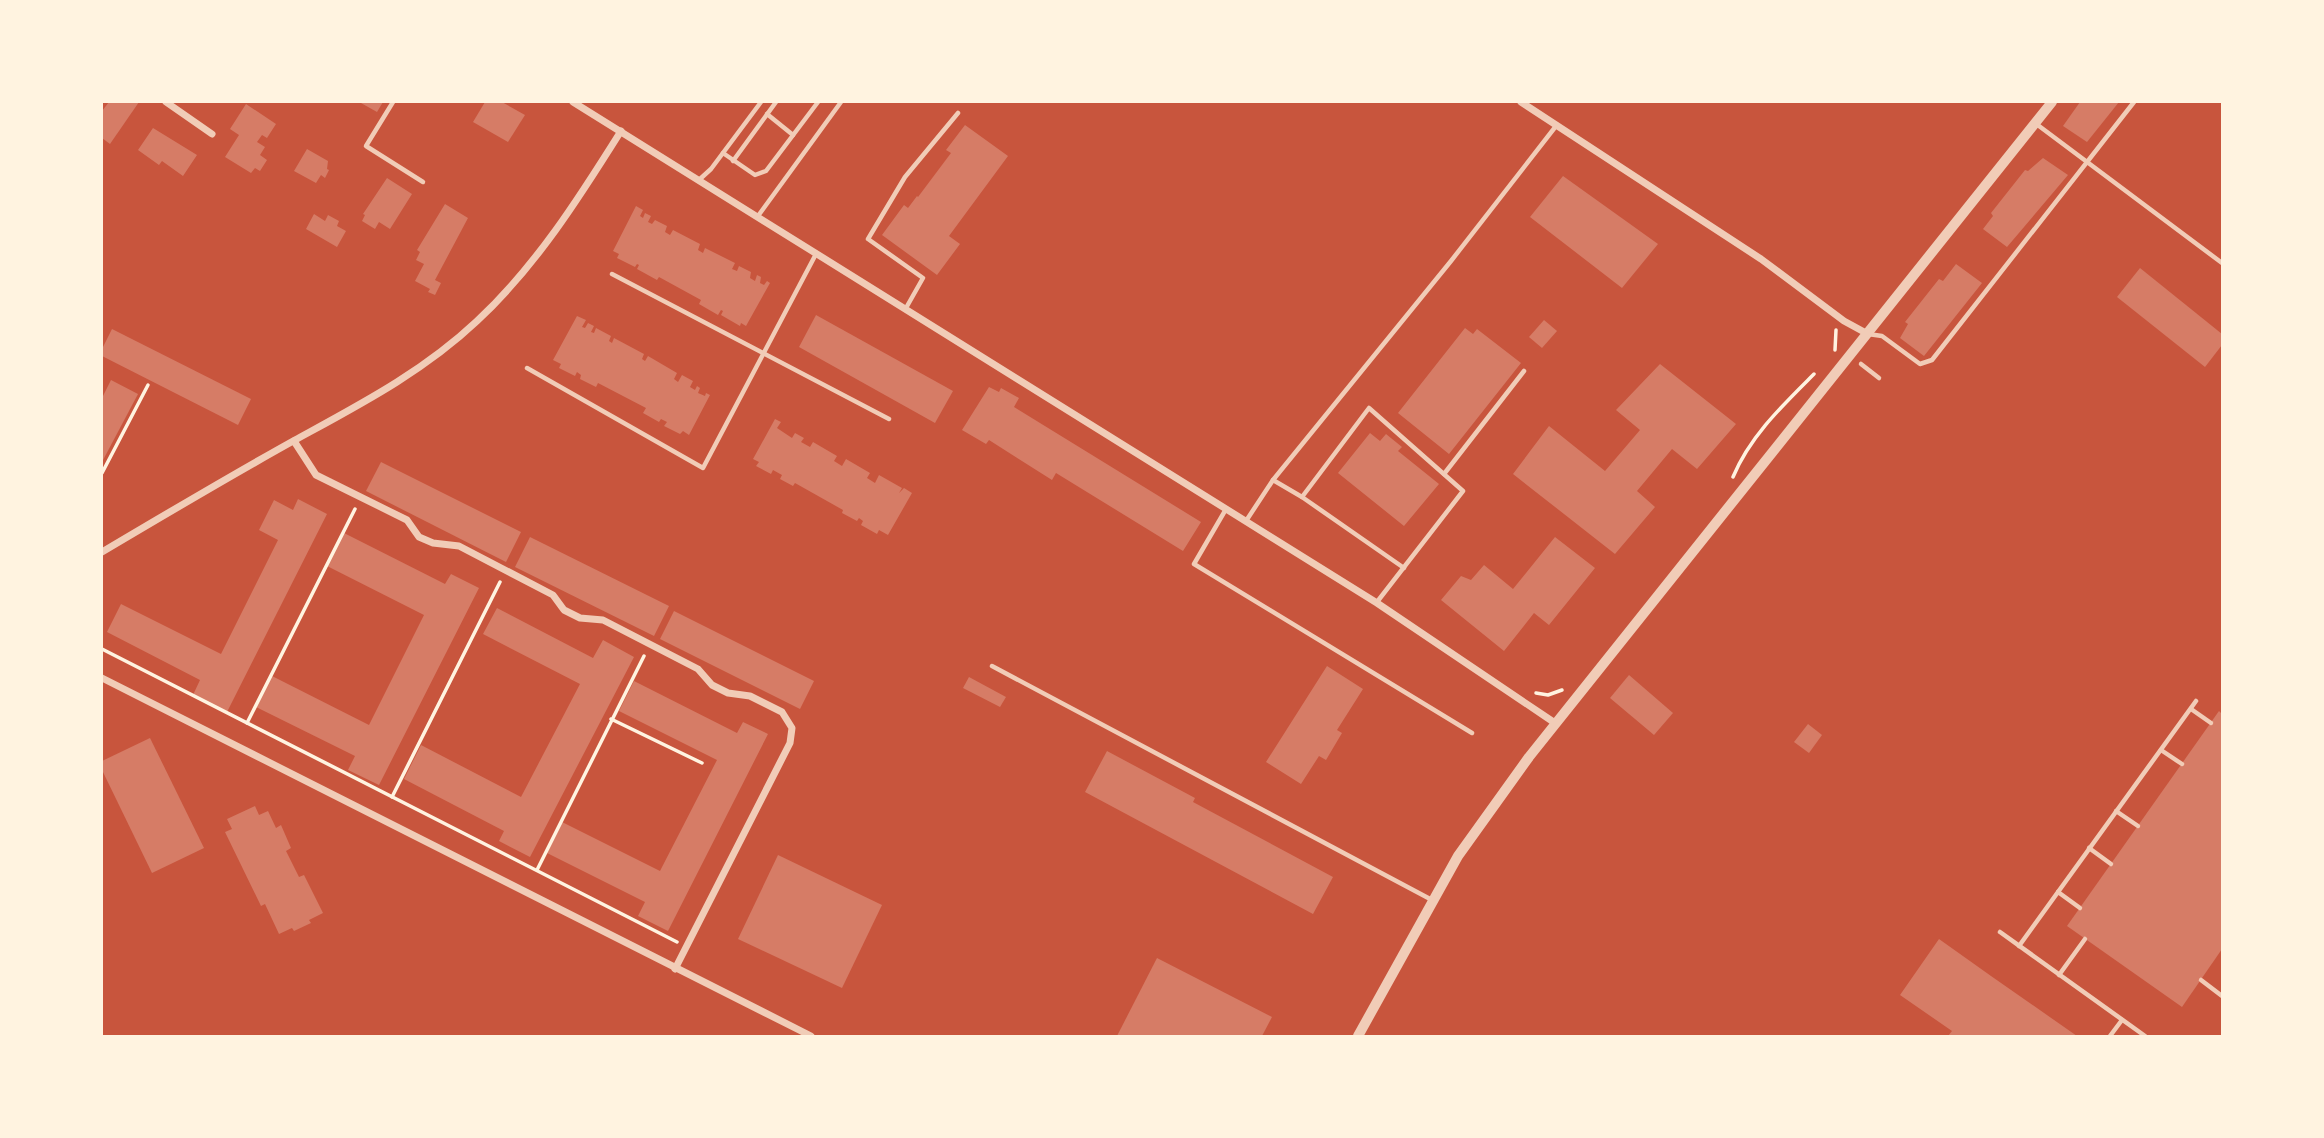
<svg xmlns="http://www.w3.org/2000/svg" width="2324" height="1138" font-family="'Asap Condensed',sans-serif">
<rect width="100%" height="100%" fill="#c8553d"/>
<g fill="#d67c66">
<path d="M 109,102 L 139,102 L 110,144 L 102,138 L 102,111 Z"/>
<path d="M 362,102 L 383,102 L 377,112 L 361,103 Z"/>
<path d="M 485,102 L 502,102 L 525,115 L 508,142 L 473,122 Z"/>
<path d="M 2080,102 L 2119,102 L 2087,142 L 2063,126 Z"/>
<path d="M 246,104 L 276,124 L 267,138 L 262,135 L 257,142 L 265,147 L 260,155 L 267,160 L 260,171 L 255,168 L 251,173 L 225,157 L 239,135 L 230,129 Z"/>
<path d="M 965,125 L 1008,156 L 949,236 L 960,244 L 937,275 L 882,235 L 904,205 L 908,208 L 917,196 L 918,197 L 951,153 L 946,150 Z"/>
<path d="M 153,128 L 197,155 L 183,176 L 162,161 L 159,165 L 138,150 Z"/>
<path d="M 307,149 L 328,161 L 327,169 L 329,170 L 325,178 L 321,175 L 316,183 L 294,171 Z"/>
<path d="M 2043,158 L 2068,175 L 2007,247 L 1983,229 L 1993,216 L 1991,213 L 2025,170 L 2028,171 Z"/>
<path d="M 1563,176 L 1658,244 L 1622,288 L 1530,217 Z"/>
<path d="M 387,178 L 412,194 L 390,229 L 379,222 L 375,229 L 362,221 L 365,215 L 363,214 Z"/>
<path d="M 445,204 L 468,218 L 435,280 L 441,283 L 435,295 L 428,292 L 430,289 L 415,281 L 424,264 L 416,260 L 420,252 L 417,250 Z"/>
<path d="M 636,206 L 643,210 L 640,216 L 643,218 L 645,213 L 651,216 L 648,222 L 652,224 L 655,220 L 667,226 L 665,232 L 670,235 L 673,230 L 700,244 L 698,250 L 703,253 L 705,248 L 735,263 L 732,269 L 737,271 L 739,266 L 751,272 L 750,278 L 755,281 L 757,275 L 761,277 L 760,283 L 764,285 L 767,281 L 770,283 L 746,326 L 741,323 L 740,326 L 721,315 L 723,311 L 721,310 L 718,315 L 699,304 L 701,300 L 659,277 L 657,280 L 637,269 L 639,265 L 637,264 L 635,267 L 617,258 L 619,254 L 613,251 Z"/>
<path d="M 314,214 L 325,221 L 328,215 L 339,221 L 337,226 L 346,231 L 337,247 L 306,229 Z"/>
<path d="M 1956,264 L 1982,283 L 1924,356 L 1900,338 L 1908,324 L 1905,322 L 1939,279 L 1943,281 Z"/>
<path d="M 2140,268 L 2222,334 L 2222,345 L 2205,367 L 2117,297 Z"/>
<path d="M 816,315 L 953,391 L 935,423 L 799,347 Z"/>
<path d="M 577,316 L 586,320 L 582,327 L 585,328 L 588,323 L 594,326 L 591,332 L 594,333 L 596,328 L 611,336 L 609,341 L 612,343 L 614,338 L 644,354 L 642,359 L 645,361 L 648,356 L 677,373 L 674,379 L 678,382 L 682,375 L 693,381 L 690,387 L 695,390 L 697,386 L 700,388 L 698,393 L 705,396 L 706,393 L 710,395 L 689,435 L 683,431 L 680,434 L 664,426 L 667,422 L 661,419 L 659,422 L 643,413 L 646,408 L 598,383 L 596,387 L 580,379 L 581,375 L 577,372 L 575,376 L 559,368 L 561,364 L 553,360 Z"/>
<path d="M 1544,320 L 1557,331 L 1542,348 L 1529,337 Z"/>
<path d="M 1465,328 L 1473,334 L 1477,329 L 1521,363 L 1449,454 L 1398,413 Z"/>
<path d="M 112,329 L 251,399 L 238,425 L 102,356 L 102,349 Z"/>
<path d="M 1660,364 L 1736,424 L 1697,469 L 1672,449 L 1637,491 L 1655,507 L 1615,554 L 1513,474 L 1549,426 L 1605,471 L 1640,430 L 1616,410 Z"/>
<path d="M 111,380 L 138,394 L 102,462 L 102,398 Z"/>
<path d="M 989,387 L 999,392 L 1001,388 L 1019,398 L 1014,407 L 1201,522 L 1183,551 L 1056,473 L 1052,480 L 989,440 L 986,444 L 962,430 Z"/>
<path d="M 775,419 L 781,422 L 777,428 L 792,438 L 795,433 L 804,438 L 801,442 L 810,447 L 813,442 L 837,456 L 834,461 L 842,466 L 846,459 L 870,473 L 867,478 L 875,483 L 879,475 L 902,488 L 899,493 L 904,488 L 912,493 L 888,535 L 879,530 L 877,534 L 861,525 L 863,521 L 859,518 L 857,521 L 842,513 L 843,510 L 795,483 L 793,486 L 780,479 L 782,475 L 773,470 L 771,474 L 756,466 L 759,462 L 753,459 Z"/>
<path d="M 1370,433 L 1380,441 L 1386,434 L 1402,447 L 1398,451 L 1439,484 L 1404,526 L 1338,473 Z"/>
<path d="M 381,462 L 521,532 L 506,562 L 366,491 Z"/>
<path d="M 298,499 L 327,514 L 227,712 L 193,695 L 200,680 L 107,632 L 121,604 L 221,654 L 278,540 L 259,530 L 274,500 L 293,510 Z"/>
<path d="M 344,533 L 445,584 L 451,574 L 479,588 L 379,785 L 348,770 L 355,756 L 256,707 L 272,676 L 369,725 L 424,615 L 327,566 Z"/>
<path d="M 530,537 L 669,606 L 654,636 L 515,567 Z"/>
<path d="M 1555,537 L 1595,568 L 1549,625 L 1534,613 L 1504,651 L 1441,600 L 1461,576 L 1471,580 L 1484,565 L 1513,589 Z"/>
<path d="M 497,608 L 593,658 L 603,640 L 634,657 L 530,857 L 499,841 L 504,831 L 404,779 L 421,745 L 521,797 L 580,684 L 483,634 Z"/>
<path d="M 674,611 L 814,681 L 800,709 L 660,639 Z"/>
<path d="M 1327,666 L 1363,689 L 1337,730 L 1342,733 L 1326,760 L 1319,756 L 1301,784 L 1266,762 Z"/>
<path d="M 1629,675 L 1673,713 L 1654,735 L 1610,698 Z"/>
<path d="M 969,677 L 1006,697 L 1000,707 L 963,688 Z"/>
<path d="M 634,681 L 737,733 L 743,722 L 768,734 L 668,931 L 638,916 L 645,902 L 547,853 L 562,822 L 660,871 L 717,760 L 619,711 Z"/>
<path d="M 2219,711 L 2222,714 L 2222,949 L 2182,1007 L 2067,926 Z"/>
<path d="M 1808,724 L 1822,735 L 1809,753 L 1794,742 Z"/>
<path d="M 150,738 L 204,848 L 152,873 L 102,770 L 102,761 Z"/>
<path d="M 1107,751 L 1195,798 L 1193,802 L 1333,877 L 1313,914 L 1085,792 Z"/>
<path d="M 255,806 L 259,815 L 268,811 L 276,828 L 281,825 L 291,848 L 286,851 L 299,877 L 304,875 L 323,913 L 309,920 L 311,923 L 294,931 L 292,928 L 279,934 L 265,904 L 261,906 L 225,832 L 232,829 L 227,819 Z"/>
<path d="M 778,855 L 882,905 L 842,988 L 738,939 Z"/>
<path d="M 1939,939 L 1991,976 L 2077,1036 L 1948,1036 L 1952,1031 L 1900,995 Z"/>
<path d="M 1157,958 L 1272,1017 L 1262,1036 L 1117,1036 Z"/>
</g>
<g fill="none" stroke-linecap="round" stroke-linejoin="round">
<g stroke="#fff3e0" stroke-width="3.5">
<path d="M 1835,350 L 1836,330"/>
<path d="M 102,473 L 148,385"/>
<path d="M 1733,477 C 1750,436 1783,405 1814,374"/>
<path d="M 102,649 L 677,942"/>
<path d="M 1536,693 L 1548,695 L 1562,690"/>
<path d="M 611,719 L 702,763"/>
<path d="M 247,723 L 355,509"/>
<path d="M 392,797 L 500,582"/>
<path d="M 537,870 L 644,656"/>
</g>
<g stroke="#f1ccb7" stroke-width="4.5">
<path d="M 393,102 L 366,146 L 423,182"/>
<path d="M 767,114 L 793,135"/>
<path d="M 2035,123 L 2222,263"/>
<path d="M 723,153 L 755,175 L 766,171 L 818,102"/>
<path d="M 733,161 L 776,102"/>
<path d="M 700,179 L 711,169 L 761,102"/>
<path d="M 758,216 L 841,102"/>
<path d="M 612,274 L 889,419"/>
<path d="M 906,308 L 923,278 L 868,239 L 905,177 L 958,113"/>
<path d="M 1868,334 L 1882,336 L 1920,364 L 1932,360 L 2134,102"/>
<path d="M 1861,364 L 1879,378"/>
<path d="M 527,368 L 703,468 L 816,254"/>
<path d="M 1444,474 L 1524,371"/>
<path d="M 1273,480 L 1302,497 L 1404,568"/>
<path d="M 1302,497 L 1369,408 L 1463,491 L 1377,602"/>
<path d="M 1226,509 L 1194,564 L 1472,733"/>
<path d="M 1246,521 L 1273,480 L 1451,261 L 1556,126"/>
<path d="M 992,666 L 1432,900"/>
<path d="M 2191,709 L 2211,723"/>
<path d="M 2161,750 L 2182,764"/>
<path d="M 2116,811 L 2138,826"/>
<path d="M 2089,848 L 2111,864"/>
<path d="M 2058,892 L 2080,908"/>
<path d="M 2000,932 L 2145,1036"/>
<path d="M 2019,946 L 2196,701"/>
<path d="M 2059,975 L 2085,939"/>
<path d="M 2201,980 L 2222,996"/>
<path d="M 2110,1036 L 2122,1020"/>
</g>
<g stroke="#f1ccb7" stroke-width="7">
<path d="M 166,102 L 212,134"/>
<path d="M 573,102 L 1377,603 L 1555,723"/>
<path d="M 1521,102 L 1761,259 L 1844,321 L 1866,333"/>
<path d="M 294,441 L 316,475 L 407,520 L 419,537 L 433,543 L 459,546 L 553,595 L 564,610 L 580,618 L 603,620 L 698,669 L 712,685 L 728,693 L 750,696 L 782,712 L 792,728 L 790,743 L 675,969"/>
<path d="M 102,552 C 166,514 230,476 295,440 C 359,405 423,372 477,321 C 536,266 579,198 621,131"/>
<path d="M 102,678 L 811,1036"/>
</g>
<path stroke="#f1ccb7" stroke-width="10" d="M 1358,1036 L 1458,856 L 1529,757 L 2052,102"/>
</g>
<rect width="2324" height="1138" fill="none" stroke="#fff3e0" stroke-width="206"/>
</svg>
